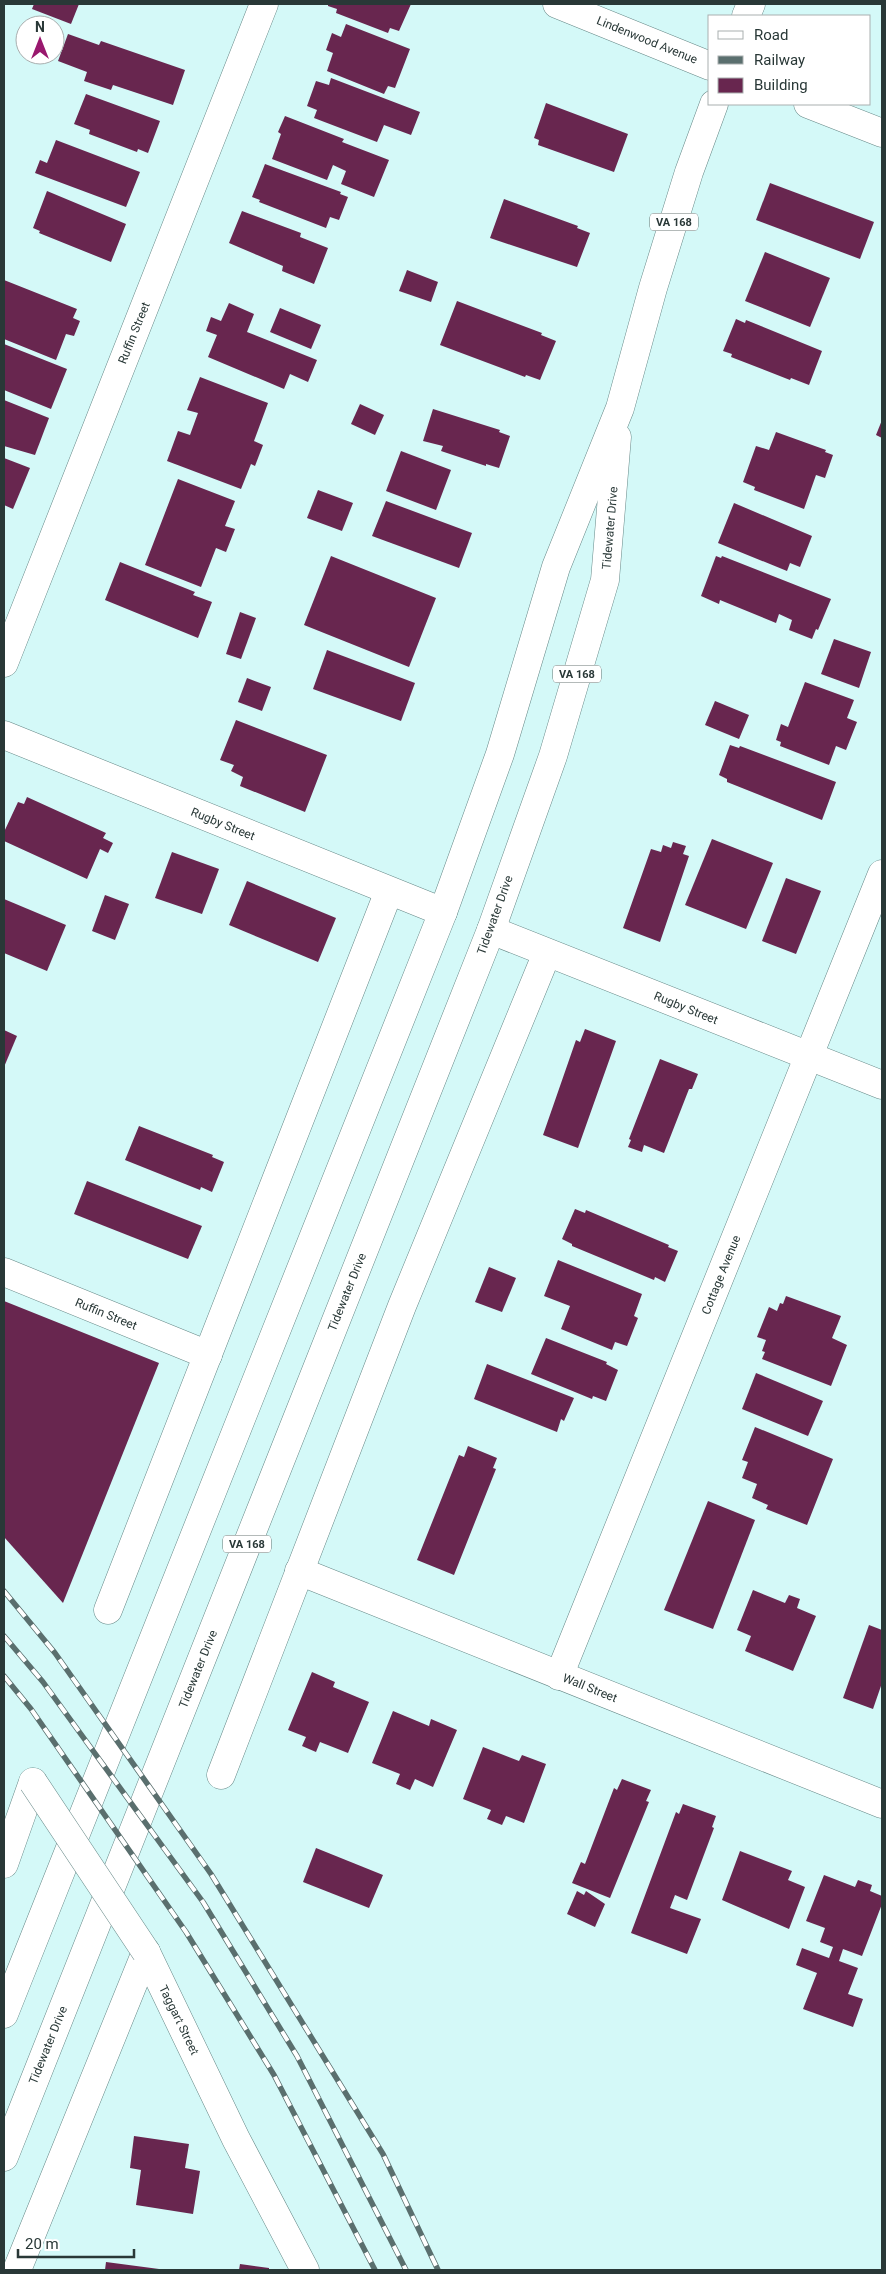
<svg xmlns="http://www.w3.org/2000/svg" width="886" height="2274" font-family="Roboto,sans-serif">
<rect width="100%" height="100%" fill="#d4f9f8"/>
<g fill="#68264f">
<path d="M 34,4 L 79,4 L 71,24 L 32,9 Z"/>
<path d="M 328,4 L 411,4 L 399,31 L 390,28 L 388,33 L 336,13 L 337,9 L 328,6 Z"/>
<path d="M 346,24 L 410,49 L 395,88 L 388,86 L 384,94 L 327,71 L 333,53 L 326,50 L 332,33 L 341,37 Z"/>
<path d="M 68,34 L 99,45 L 101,41 L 185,70 L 173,105 L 113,85 L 111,90 L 84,81 L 87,72 L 58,61 Z"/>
<path d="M 331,78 L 420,112 L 411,135 L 384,125 L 377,142 L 314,118 L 317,110 L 307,106 L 316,81 L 329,85 Z"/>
<path d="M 86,94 L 160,121 L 148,153 L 138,149 L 137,152 L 89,134 L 90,130 L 74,124 Z"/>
<path d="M 546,103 L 628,134 L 614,172 L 538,145 L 539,140 L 534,138 Z"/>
<path d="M 285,116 L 344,139 L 342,142 L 389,160 L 374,197 L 341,184 L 346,171 L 333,165 L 327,180 L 272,159 L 281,134 L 278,132 Z"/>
<path d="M 56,140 L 140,172 L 126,207 L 35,173 L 40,160 L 47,163 Z"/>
<path d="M 265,164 L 341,192 L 340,194 L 348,197 L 339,220 L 330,217 L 326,228 L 259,202 L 260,200 L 252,197 Z"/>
<path d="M 770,183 L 874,222 L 860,259 L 756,220 Z"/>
<path d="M 47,191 L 126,224 L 111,262 L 39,233 L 40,231 L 33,228 Z"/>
<path d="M 504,199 L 578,226 L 577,228 L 590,233 L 577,267 L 490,238 Z"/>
<path d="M 242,211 L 301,233 L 300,237 L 328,248 L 314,284 L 282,271 L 283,266 L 229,243 Z"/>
<path d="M 765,252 L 830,278 L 810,327 L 745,301 Z"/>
<path d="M 407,270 L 438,282 L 431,302 L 399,291 Z"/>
<path d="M 4,280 L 77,309 L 73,318 L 80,321 L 74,336 L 66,334 L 56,360 L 4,339 Z"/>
<path d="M 457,301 L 542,333 L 541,335 L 556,341 L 540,380 L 526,375 L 525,377 L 440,345 Z"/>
<path d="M 229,303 L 254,314 L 247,332 L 317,360 L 308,382 L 290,374 L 284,389 L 208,357 L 217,335 L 206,331 L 211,317 L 221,321 Z"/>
<path d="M 280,308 L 321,325 L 311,349 L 270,332 Z"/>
<path d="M 736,319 L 745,323 L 746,320 L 822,351 L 809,385 L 791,378 L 790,380 L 731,357 L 732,354 L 723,351 Z"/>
<path d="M 4,344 L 67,369 L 51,409 L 4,390 Z"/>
<path d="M 200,377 L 268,403 L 254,441 L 263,445 L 255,466 L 251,464 L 241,489 L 167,461 L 178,431 L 190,435 L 198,413 L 187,410 Z"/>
<path d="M 4,400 L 49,418 L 35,455 L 4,446 Z"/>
<path d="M 360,404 L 384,415 L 375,435 L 351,424 Z"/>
<path d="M 433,409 L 500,430 L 499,432 L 510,436 L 499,468 L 486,464 L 486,466 L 441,451 L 443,446 L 423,441 Z"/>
<path d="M 882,420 L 882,438 L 876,435 Z"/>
<path d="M 776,432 L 826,450 L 825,452 L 833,455 L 825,478 L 816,475 L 804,509 L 754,490 L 755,487 L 743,482 L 756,446 L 769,450 Z"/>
<path d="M 401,451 L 451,470 L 436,510 L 386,491 Z"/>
<path d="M 4,458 L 30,468 L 13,509 L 4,505 Z"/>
<path d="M 178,479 L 235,501 L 225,526 L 235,529 L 226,552 L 216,548 L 201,587 L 145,565 Z"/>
<path d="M 318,490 L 353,503 L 342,531 L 307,518 Z"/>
<path d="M 386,501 L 472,533 L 459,568 L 372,536 Z"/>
<path d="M 734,503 L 812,536 L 800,567 L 790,563 L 787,571 L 718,543 Z"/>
<path d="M 331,556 L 436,598 L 409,667 L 304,625 Z"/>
<path d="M 716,556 L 721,558 L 722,556 L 831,599 L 818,630 L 816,629 L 812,639 L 789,630 L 792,620 L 779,614 L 776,623 L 720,600 L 719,604 L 701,596 Z"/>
<path d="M 120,562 L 195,592 L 193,595 L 212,602 L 198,638 L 105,600 Z"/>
<path d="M 240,612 L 256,618 L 241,659 L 226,654 Z"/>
<path d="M 834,639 L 871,652 L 859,688 L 821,674 Z"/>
<path d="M 327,650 L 415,683 L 401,721 L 313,689 Z"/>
<path d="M 247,678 L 271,687 L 262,711 L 238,702 Z"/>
<path d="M 805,682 L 854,700 L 847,718 L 857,722 L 846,750 L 836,746 L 829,765 L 780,746 L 781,742 L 776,740 L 781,724 L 788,727 Z"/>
<path d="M 715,701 L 749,715 L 739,739 L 705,725 Z"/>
<path d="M 236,720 L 327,755 L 305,812 L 240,786 L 243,777 L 231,771 L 234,765 L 220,760 Z"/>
<path d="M 730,745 L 739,748 L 740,746 L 836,782 L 822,820 L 727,782 L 727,779 L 719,775 Z"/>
<path d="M 27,797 L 106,833 L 103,838 L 113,843 L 108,853 L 100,849 L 87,879 L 4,841 L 4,832 L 18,802 L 24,804 Z"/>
<path d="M 712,839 L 773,863 L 746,929 L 685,905 Z"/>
<path d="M 673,842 L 686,846 L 683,854 L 689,856 L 660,942 L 623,928 L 651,849 L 661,852 L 663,845 L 671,848 Z"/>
<path d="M 172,852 L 219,869 L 202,914 L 155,898 Z"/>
<path d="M 786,878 L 821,891 L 796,954 L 762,941 Z"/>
<path d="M 247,881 L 336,918 L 318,962 L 229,925 Z"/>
<path d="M 105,895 L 129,904 L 115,940 L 92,931 Z"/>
<path d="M 4,899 L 66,925 L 47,971 L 4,953 Z"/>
<path d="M 585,1029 L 616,1041 L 578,1148 L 543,1135 L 576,1040 L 580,1042 Z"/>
<path d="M 4,1030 L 17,1036 L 4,1067 Z"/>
<path d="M 660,1059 L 698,1074 L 692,1089 L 689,1089 L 664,1153 L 644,1145 L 642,1152 L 628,1147 L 631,1140 L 629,1139 Z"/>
<path d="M 139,1126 L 213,1155 L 212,1157 L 224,1162 L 212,1192 L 201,1187 L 200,1190 L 125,1160 Z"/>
<path d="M 87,1181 L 202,1226 L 188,1259 L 74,1214 Z"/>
<path d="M 575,1209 L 585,1213 L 586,1210 L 669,1245 L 668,1247 L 678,1251 L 665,1282 L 655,1277 L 654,1280 L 572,1246 L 572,1244 L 562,1239 Z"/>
<path d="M 558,1260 L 642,1294 L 634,1316 L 638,1318 L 627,1346 L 615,1342 L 612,1350 L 561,1329 L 570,1306 L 544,1296 Z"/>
<path d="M 489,1267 L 516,1278 L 502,1312 L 475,1302 Z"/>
<path d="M 786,1296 L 841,1316 L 832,1338 L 847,1345 L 831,1386 L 762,1359 L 765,1352 L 762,1351 L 766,1340 L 757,1337 L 769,1307 L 777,1311 L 780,1303 L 783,1304 Z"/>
<path d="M 4,1301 L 159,1363 L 63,1603 L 4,1537 Z"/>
<path d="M 546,1338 L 607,1362 L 606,1364 L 618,1370 L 606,1401 L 593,1396 L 592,1399 L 531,1374 Z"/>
<path d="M 487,1364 L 574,1398 L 564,1421 L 561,1419 L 557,1432 L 474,1399 Z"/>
<path d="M 756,1373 L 823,1401 L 808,1436 L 742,1409 Z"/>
<path d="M 755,1427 L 833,1459 L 807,1525 L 766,1509 L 768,1505 L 752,1498 L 757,1484 L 742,1478 L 748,1462 L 742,1460 Z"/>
<path d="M 468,1446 L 497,1458 L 493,1468 L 496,1469 L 454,1575 L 417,1560 L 459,1455 L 464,1457 Z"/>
<path d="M 708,1501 L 755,1520 L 713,1629 L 664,1610 Z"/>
<path d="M 753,1590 L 785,1603 L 789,1595 L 800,1599 L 797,1608 L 816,1616 L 793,1671 L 745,1651 L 751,1636 L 737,1630 Z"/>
<path d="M 869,1625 L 882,1630 L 882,1683 L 873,1709 L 843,1698 Z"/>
<path d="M 312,1672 L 335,1682 L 333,1687 L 369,1702 L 348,1753 L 320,1742 L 316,1752 L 302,1746 L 306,1737 L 288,1730 Z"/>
<path d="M 393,1711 L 429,1726 L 431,1719 L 457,1730 L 433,1787 L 415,1779 L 410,1790 L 396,1784 L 400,1774 L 372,1763 Z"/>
<path d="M 483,1747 L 519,1761 L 522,1755 L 546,1764 L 524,1823 L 506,1816 L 502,1825 L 487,1819 L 491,1810 L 463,1799 Z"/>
<path d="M 622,1779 L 651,1790 L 646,1801 L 649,1802 L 610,1898 L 572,1883 L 581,1862 L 585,1864 L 614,1788 L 617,1790 Z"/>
<path d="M 683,1804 L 716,1816 L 712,1827 L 714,1828 L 687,1900 L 675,1895 L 670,1908 L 701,1919 L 687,1954 L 631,1933 L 676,1812 L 679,1814 Z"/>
<path d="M 316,1848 L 383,1875 L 369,1908 L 303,1882 Z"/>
<path d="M 740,1851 L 792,1871 L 788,1880 L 805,1887 L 789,1929 L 722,1900 Z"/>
<path d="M 824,1875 L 855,1887 L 858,1880 L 872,1885 L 870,1891 L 882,1896 L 882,1904 L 862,1956 L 843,1949 L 839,1961 L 858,1968 L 848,1994 L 863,1999 L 853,2027 L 803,2009 L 817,1973 L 796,1965 L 802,1948 L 829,1958 L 833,1947 L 820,1942 L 825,1928 L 806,1921 Z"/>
<path d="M 577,1891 L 584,1895 L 586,1891 L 605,1904 L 595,1927 L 567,1914 Z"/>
<path d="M 134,2136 L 189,2144 L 185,2168 L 200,2171 L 193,2214 L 136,2205 L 141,2170 L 130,2168 Z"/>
<path d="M 106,2262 L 159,2269 L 159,2270 L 105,2270 Z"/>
<path d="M 240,2264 L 269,2268 L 269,2270 L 239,2270 Z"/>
</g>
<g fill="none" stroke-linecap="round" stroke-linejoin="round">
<defs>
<g id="minor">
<path d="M 557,4 L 710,66"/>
<path d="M 808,104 L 882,133"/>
<path d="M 4,663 L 264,4"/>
<path d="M 4,735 L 443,912"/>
<path d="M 491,930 L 882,1085"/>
<path d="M 4,1272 L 208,1355"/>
<path d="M 299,1571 L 882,1804"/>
<path d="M 108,1610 L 389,891"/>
<path d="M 559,1676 L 882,874"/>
<path d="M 221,1775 L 402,1306 L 547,953"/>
<path d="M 4,1864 L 33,1782"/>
<path d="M 146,1952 L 236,2139 L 305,2270"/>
<path d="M 17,2270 L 146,1952"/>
</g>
<g id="highway">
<path d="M 746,16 L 751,4"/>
<path d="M 4,2014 L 443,912 L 500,754 L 556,567 L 620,408 L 653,288 L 689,172 L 714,104"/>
<path d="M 4,2157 L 491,930 L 553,756 L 605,580 L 617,437"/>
</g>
</defs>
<use href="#minor" stroke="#668887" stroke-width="29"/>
<use href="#highway" stroke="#668887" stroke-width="29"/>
<use href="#minor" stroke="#fff" stroke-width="28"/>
<use href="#highway" stroke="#fff" stroke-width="28"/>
<defs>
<g id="rail">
<path d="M 4,1591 L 55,1653 L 211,1874 L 383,2154 L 438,2270"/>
<path d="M 4,1636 L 43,1682 L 203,1902 L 297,2056 L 406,2270"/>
<path d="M 4,1676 L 31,1709 L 186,1932 L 274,2075 L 375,2270"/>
</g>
</defs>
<use href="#rail" stroke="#5a6f6e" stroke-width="5.5"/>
<use href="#rail" stroke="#fff" stroke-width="4" stroke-dasharray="11" stroke-linecap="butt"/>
<defs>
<path id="minor-bridge" d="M 33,1782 L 146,1952"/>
</defs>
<use href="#minor-bridge" stroke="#668887" stroke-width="29" stroke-linecap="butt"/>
<use href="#minor-bridge" stroke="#fff" stroke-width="28"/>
</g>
<g text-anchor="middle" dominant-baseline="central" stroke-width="5" stroke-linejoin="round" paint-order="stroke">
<g fill="#fff" stroke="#697473" stroke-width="1">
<rect x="650" y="213.5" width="48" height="17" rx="4"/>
<rect x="553" y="665.5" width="48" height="17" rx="4"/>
<rect x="223" y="1535.5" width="48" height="17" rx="4"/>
</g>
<g font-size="11" font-weight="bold" fill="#293837">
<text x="674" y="222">VA 168</text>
<text x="577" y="674">VA 168</text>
<text x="247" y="1544">VA 168</text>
</g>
<g font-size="12" fill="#293837" stroke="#fff">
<text transform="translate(647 40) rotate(22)">Lindenwood Avenue</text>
<text transform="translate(134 333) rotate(-68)">Ruffin Street</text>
<text transform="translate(610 528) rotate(-85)">Tidewater Drive</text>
<text transform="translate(223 824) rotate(22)">Rugby Street</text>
<text transform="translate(495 915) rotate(-70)">Tidewater Drive</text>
<text transform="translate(686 1008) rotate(22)">Rugby Street</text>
<text transform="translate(721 1275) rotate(-68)">Cottage Avenue</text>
<text transform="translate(347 1292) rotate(-68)">Tidewater Drive</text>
<text transform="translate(106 1314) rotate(22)">Ruffin Street</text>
<text transform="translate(198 1669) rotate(-68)">Tidewater Drive</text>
<text transform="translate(590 1688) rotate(22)">Wall Street</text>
<text transform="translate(179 2020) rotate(64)">Taggart Street</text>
<text transform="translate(48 2045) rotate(-68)">Tidewater Drive</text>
</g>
</g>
<rect width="886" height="2274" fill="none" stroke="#293837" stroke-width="10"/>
<rect x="708" y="15" width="162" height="90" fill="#ffffff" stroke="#a9afaf"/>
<rect x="718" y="31" width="25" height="8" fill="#ffffff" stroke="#a9afaf"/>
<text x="754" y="40" font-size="15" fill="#293837">Road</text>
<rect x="718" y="56" width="25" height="8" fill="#5a6f6e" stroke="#a9afaf"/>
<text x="754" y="65" font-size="15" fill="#293837">Railway</text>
<rect x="718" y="78" width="25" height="15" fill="#68264f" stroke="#a9afaf"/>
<text x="754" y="90" font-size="15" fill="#293837">Building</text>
<g transform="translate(40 40)"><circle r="24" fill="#ffffff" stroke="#a9afaf"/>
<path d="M0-4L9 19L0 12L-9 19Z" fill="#99186e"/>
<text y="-8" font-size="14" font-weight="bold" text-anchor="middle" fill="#293837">N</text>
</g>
<path d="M18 2249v8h116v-8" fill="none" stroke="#293837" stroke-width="2.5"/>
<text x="25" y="2249" font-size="15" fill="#293837" stroke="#ffffff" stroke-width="4" paint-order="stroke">20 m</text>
</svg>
